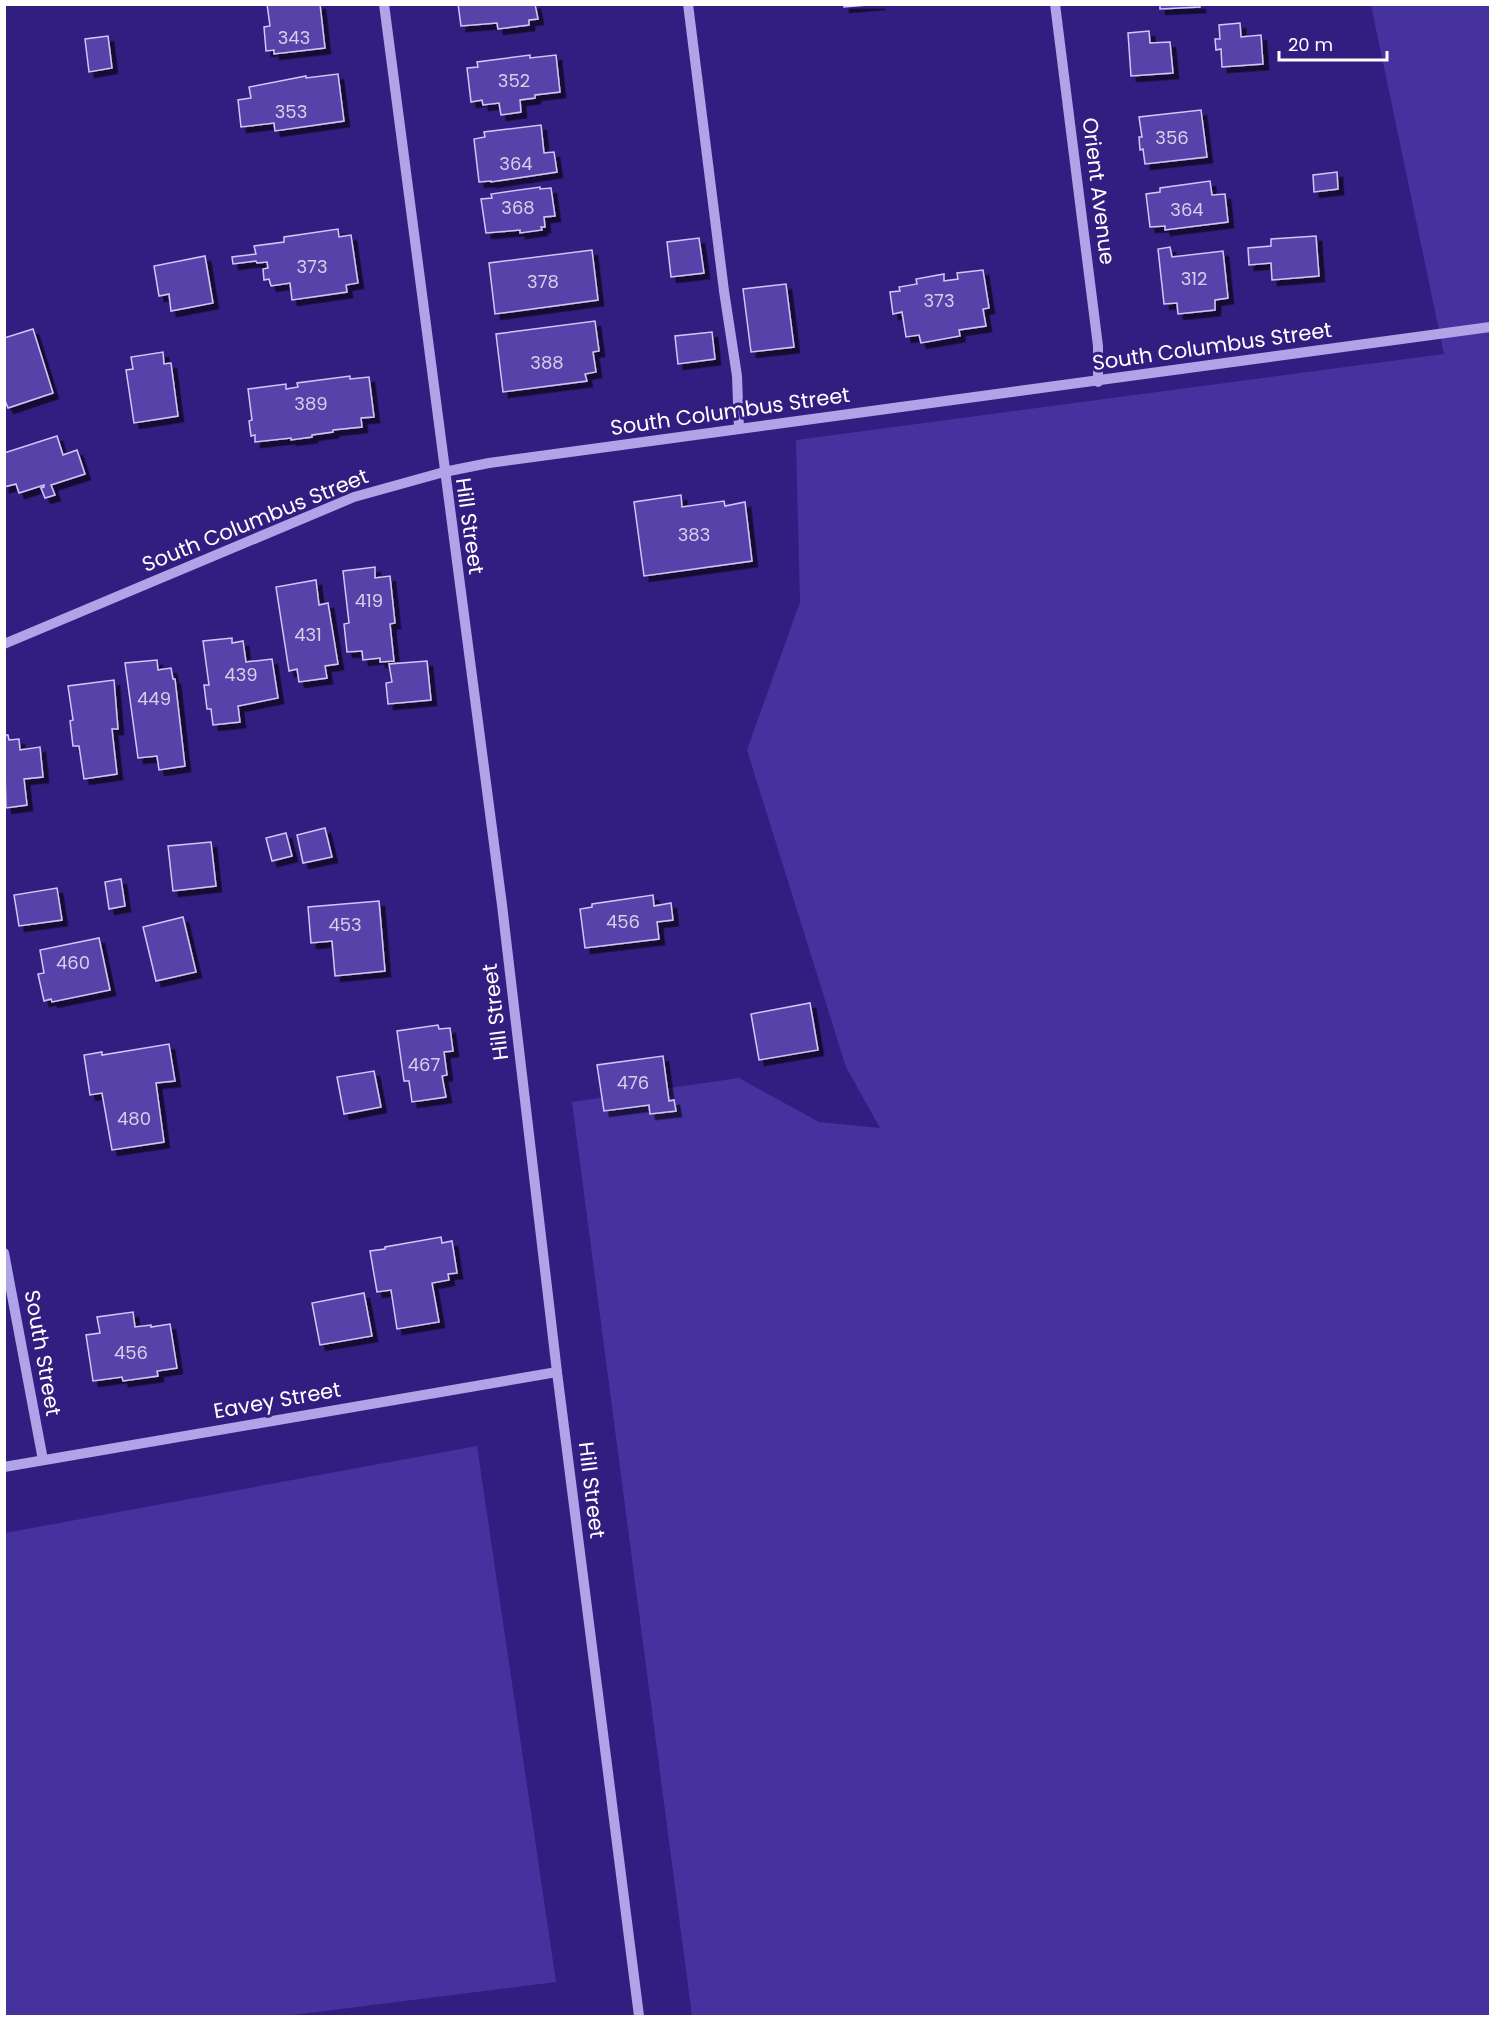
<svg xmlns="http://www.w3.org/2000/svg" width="1495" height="2021" font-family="Poppins,sans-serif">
<defs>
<filter id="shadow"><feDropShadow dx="5.5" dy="5.5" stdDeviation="0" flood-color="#0009"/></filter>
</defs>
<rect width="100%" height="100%" fill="#321e80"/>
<g fill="#46329f">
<path d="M 1371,5 L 1490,5 L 1490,2016 L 692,2016 L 572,1102 L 739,1078 L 819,1122 L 880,1128 L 846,1067 L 747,750 L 800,602 L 796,440 L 1444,354 Z"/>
<path d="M 477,1446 L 556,1982 L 285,2016 L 5,2016 L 5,1533 Z"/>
</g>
<g fill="#5743a8" stroke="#d0c7f6" stroke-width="1.5" filter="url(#shadow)">
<path d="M 267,4 L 320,4 L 325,48 L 274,54 L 274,50 L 266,51 L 264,27 L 270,26 Z"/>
<path d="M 458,4 L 535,4 L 538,19 L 529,20 L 529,25 L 498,29 L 497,23 L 461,26 Z"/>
<path d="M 844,4 L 880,4 L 844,7 Z"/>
<path d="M 1160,4 L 1200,4 L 1200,7 L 1160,9 Z"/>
<path d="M 1240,23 L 1241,37 L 1261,35 L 1263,64 L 1222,67 L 1221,49 L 1216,50 L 1215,39 L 1220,39 L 1219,25 Z"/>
<path d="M 1149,31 L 1150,43 L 1170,42 L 1173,73 L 1131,76 L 1128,33 Z"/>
<path d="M 108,36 L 112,68 L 89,72 L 85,39 Z"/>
<path d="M 530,55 L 530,58 L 556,55 L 560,92 L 535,95 L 535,98 L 520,100 L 521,112 L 501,115 L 499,103 L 483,105 L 482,100 L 471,102 L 467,68 L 478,67 L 477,62 Z"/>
<path d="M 338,74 L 344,121 L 275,131 L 274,123 L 241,127 L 238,100 L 251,98 L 249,87 L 306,76 L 306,78 Z"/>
<path d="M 1201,110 L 1207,157 L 1145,164 L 1143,149 L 1140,150 L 1139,137 L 1142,137 L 1139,117 Z"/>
<path d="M 541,125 L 544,153 L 554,152 L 557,172 L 491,182 L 491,181 L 479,182 L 474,139 L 485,137 L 484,132 Z"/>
<path d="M 1337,172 L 1338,189 L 1314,192 L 1313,175 Z"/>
<path d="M 1210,181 L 1212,195 L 1225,194 L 1228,222 L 1165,230 L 1165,226 L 1150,227 L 1146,194 L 1160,192 L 1160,188 Z"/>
<path d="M 540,187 L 540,189 L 551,188 L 555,216 L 544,217 L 545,227 L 541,227 L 542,230 L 520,233 L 520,230 L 486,233 L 481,199 L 492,198 L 491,194 Z"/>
<path d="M 338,229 L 339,237 L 351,235 L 358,283 L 346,285 L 347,292 L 292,300 L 290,283 L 271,286 L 269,279 L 264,280 L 263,269 L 268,268 L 267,262 L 257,263 L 256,261 L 233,264 L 232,257 L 256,254 L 254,246 L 284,242 L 284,237 Z"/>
<path d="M 1316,236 L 1319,276 L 1272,280 L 1271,263 L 1249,265 L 1248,248 L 1271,246 L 1271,239 Z"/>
<path d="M 699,238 L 704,273 L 671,277 L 667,242 Z"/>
<path d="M 1170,247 L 1172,257 L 1223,251 L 1228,298 L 1215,300 L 1215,310 L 1178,314 L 1177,303 L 1164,304 L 1158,249 Z"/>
<path d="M 592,250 L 598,300 L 495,314 L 489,263 Z"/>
<path d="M 205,256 L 213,303 L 171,311 L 169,294 L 159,296 L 154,266 Z"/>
<path d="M 983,270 L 989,308 L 983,309 L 986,326 L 959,330 L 960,336 L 921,343 L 919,335 L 906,337 L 902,312 L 893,314 L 890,292 L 900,291 L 899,287 L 917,284 L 916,279 L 944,274 L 944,281 L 958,279 L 957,273 Z"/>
<path d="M 786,284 L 794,347 L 751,352 L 743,289 Z"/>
<path d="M 595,321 L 599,351 L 593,352 L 596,372 L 585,374 L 587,381 L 503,392 L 496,334 Z"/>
<path d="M 33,329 L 53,393 L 8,408 L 4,398 L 4,338 Z"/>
<path d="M 712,332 L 715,359 L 678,364 L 675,336 Z"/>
<path d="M 163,352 L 164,364 L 171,363 L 178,416 L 134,423 L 126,370 L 133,369 L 131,357 Z"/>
<path d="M 350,376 L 350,379 L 369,377 L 374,417 L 361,418 L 362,427 L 333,430 L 333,432 L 312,435 L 312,437 L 291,440 L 291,438 L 255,442 L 255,435 L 251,436 L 249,421 L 252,420 L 248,389 L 286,384 L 286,389 L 298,387 L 297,383 Z"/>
<path d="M 57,436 L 63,455 L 77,450 L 85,474 L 51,485 L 55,495 L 45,498 L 41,488 L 44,487 L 44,485 L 19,493 L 16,484 L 4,487 L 4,453 Z"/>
<path d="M 681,495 L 682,507 L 724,501 L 725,506 L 745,502 L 752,561 L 644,576 L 634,502 Z"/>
<path d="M 375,567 L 375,578 L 390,576 L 395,623 L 390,624 L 394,661 L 380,662 L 380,658 L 363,660 L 362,651 L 347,652 L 344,624 L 349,623 L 343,571 Z"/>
<path d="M 316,580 L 319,605 L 328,603 L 338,664 L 325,666 L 327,678 L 299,682 L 297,669 L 289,671 L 276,587 Z"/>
<path d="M 232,638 L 232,643 L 243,641 L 246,662 L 272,659 L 278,698 L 238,706 L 240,722 L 213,725 L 211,709 L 207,709 L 204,685 L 209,685 L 203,641 Z"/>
<path d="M 157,660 L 158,670 L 171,668 L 173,679 L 175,679 L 185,766 L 159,770 L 157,756 L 138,758 L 125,663 Z"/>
<path d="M 427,661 L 431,700 L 388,704 L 386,683 L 392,682 L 389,664 Z"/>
<path d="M 114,680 L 118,729 L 112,729 L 117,774 L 84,779 L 79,746 L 73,746 L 70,721 L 73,720 L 68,686 Z"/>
<path d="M 4,735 L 8,735 L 9,740 L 19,739 L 20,750 L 40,747 L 43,777 L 24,779 L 27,805 L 6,808 Z"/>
<path d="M 325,828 L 332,857 L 303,863 L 297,835 Z"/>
<path d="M 286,833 L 292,856 L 272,861 L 266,838 Z"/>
<path d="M 211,842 L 216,886 L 173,891 L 168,846 Z"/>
<path d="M 121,879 L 125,906 L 109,909 L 105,882 Z"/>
<path d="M 57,888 L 62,920 L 19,926 L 14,895 Z"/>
<path d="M 653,895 L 654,906 L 671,903 L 673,920 L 657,922 L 659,939 L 585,948 L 580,909 L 592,907 L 592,904 Z"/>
<path d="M 379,901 L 385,971 L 335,976 L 332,941 L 311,943 L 308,907 Z"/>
<path d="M 183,917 L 196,972 L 156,981 L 143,927 Z"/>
<path d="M 99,938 L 110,990 L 52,1002 L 51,999 L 44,1001 L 38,974 L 44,973 L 40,950 Z"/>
<path d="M 810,1003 L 818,1050 L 759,1060 L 751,1014 Z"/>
<path d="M 438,1025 L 439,1029 L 450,1028 L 453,1051 L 444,1052 L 447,1075 L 442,1076 L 446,1097 L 412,1102 L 409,1081 L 404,1081 L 397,1031 Z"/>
<path d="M 169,1044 L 175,1081 L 156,1083 L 164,1142 L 112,1150 L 102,1093 L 90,1095 L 84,1055 L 102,1052 L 102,1055 Z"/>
<path d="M 663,1056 L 669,1101 L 674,1100 L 676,1111 L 650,1114 L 649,1105 L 604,1111 L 597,1065 Z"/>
<path d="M 374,1071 L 381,1107 L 344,1114 L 337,1077 Z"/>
<path d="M 441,1237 L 442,1243 L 452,1241 L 457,1273 L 448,1274 L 449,1280 L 432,1283 L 439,1322 L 397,1329 L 391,1290 L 377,1292 L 370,1251 L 385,1249 L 385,1247 Z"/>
<path d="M 364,1293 L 372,1336 L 320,1345 L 312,1303 Z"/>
<path d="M 133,1312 L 135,1327 L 151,1325 L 151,1327 L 170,1324 L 177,1368 L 157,1371 L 158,1376 L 123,1381 L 122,1377 L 93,1381 L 86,1335 L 100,1333 L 97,1317 Z"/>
</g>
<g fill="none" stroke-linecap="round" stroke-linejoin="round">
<g stroke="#b0a3e8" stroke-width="10">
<path d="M 384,4 L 502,905 L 557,1372 L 639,2016"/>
<path d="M 688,4 L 724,291 L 737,376 L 739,429"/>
<path d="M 1055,4 L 1098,346 L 1098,382"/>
<path d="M 4,644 L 354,497 L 444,472 L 489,463 L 1490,327"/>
<path d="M 4,1253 L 43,1460"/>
<path d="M 4,1467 L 557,1372"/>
</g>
</g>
<g text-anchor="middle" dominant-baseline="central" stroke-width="6" stroke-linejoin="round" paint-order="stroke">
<g font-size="18" fill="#d5d0e9">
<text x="294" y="37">343</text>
<text x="514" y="80">352</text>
<text x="291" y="111">353</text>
<text x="1172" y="137">356</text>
<text x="516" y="163">364</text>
<text x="518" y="207">368</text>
<text x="1187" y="209">364</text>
<text x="312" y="266">373</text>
<text x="1194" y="278">312</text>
<text x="543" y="281">378</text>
<text x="939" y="300">373</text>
<text x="547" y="362">388</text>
<text x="311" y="403">389</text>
<text x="694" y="534">383</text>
<text x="369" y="600">419</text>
<text x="308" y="634">431</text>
<text x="241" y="674">439</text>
<text x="154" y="698">449</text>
<text x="623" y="921">456</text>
<text x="345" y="924">453</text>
<text x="73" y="962">460</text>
<text x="424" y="1064">467</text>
<text x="633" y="1082">476</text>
<text x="134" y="1118">480</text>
<text x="131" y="1352">456</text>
</g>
<g font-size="21" fill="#fff" stroke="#321e80">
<text transform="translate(1099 191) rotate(83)">Orient Avenue</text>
<text transform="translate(1212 346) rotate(-8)">South Columbus Street</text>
<text transform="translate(730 411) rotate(-8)">South Columbus Street</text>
<text transform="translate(255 520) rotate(-22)">South Columbus Street</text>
<text transform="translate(470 526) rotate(82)">Hill Street</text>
<text transform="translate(495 1012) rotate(-97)">Hill Street</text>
<text transform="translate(43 1353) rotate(80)">South Street</text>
<text transform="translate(277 1400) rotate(-10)">Eavey Street</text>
<text transform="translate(592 1490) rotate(83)">Hill Street</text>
</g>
</g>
<rect width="1495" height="2021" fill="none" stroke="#ffffff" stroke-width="12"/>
<path d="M1279 51v9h108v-9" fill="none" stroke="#ffffff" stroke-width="3"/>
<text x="1288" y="51" font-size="18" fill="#ffffff" stroke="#321e80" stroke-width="4.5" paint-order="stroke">20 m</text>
</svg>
